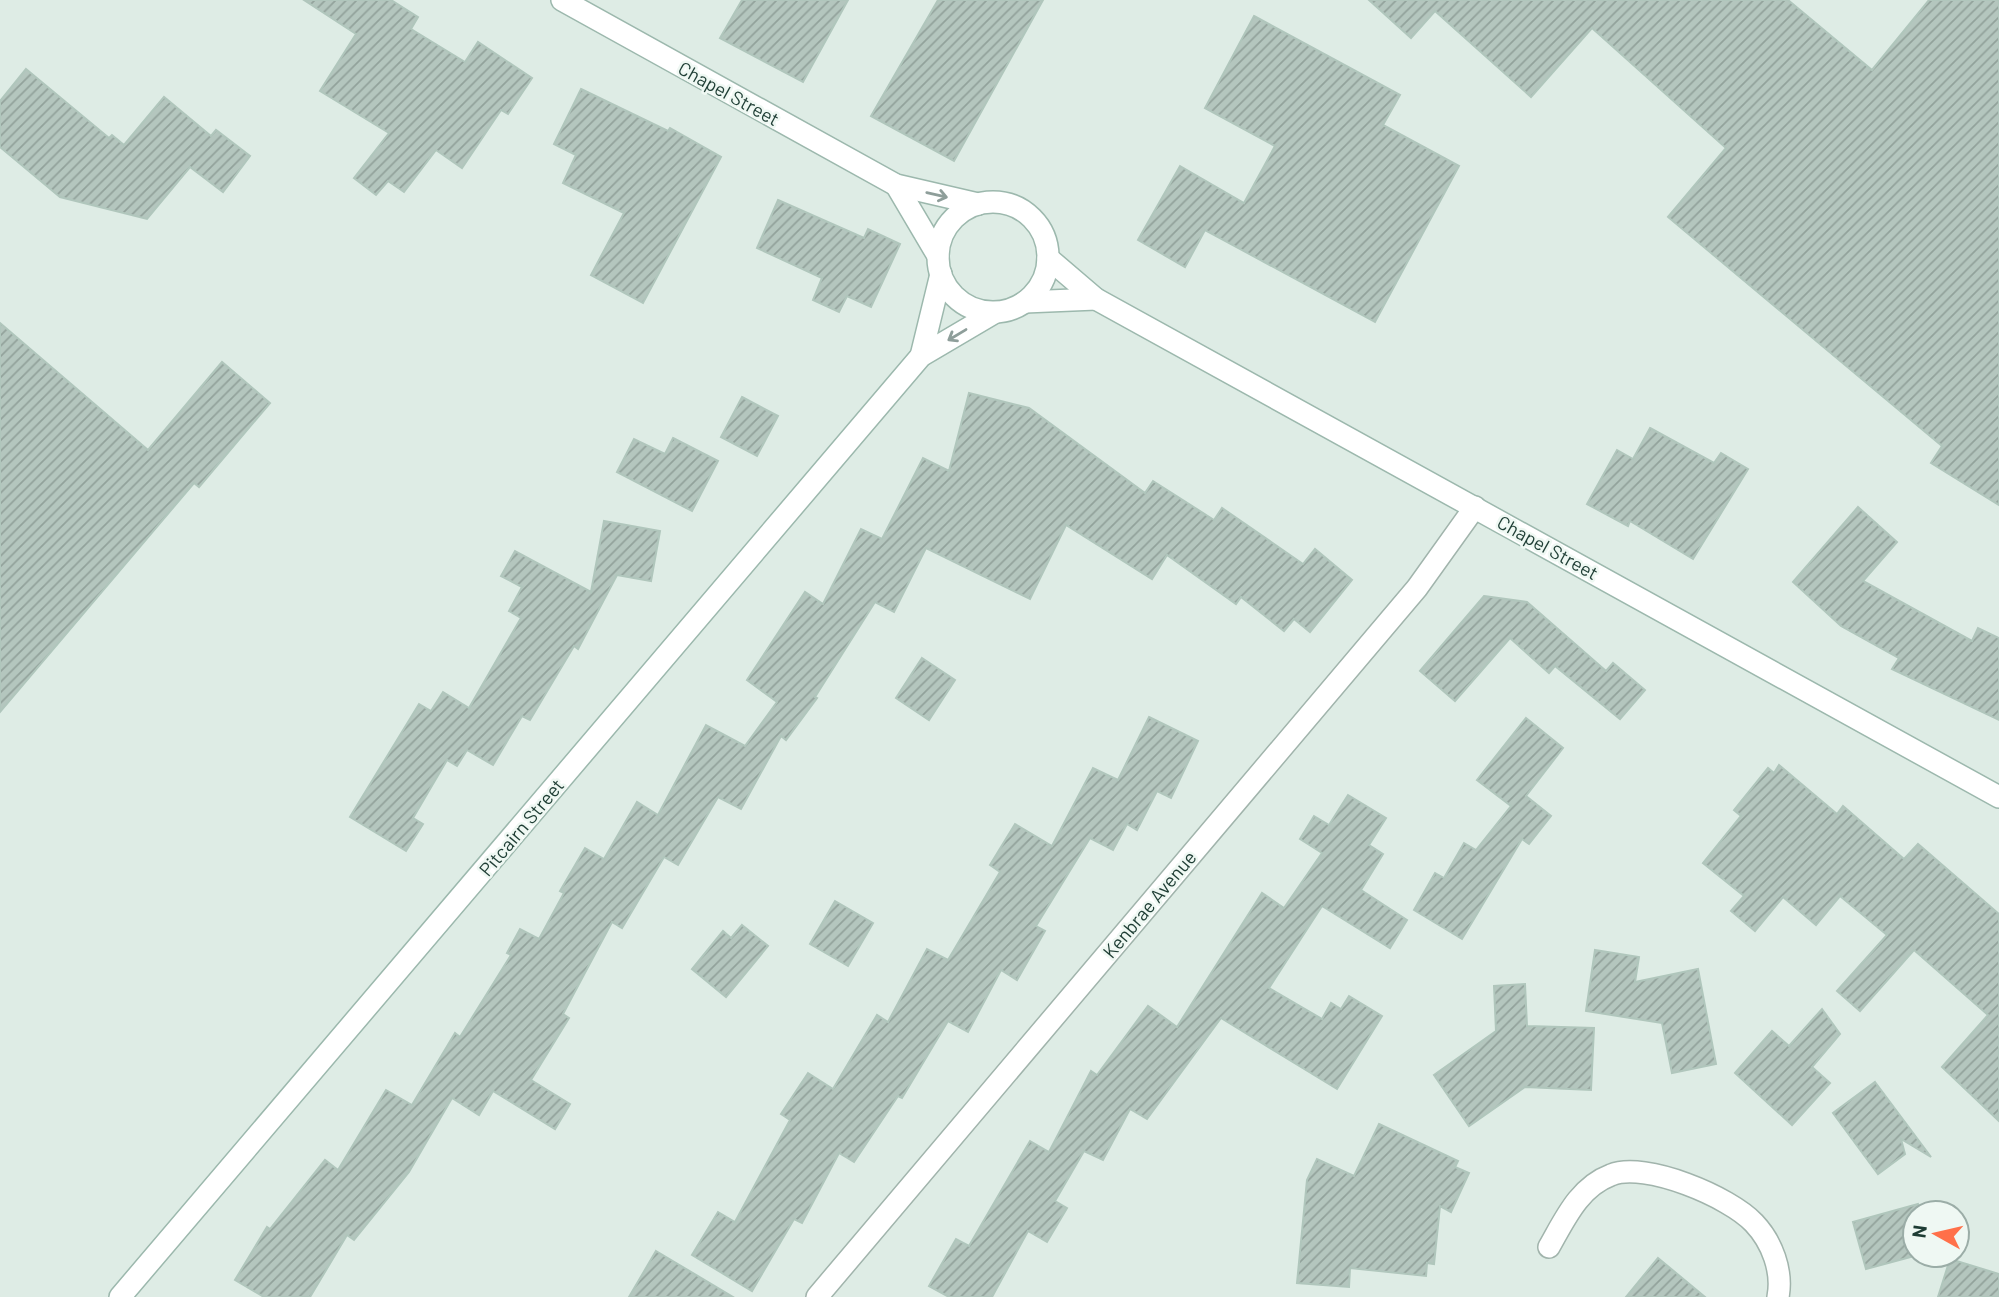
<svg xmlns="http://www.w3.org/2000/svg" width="1999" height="1297" font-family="Barlow,sans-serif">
<defs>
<pattern id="building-hatch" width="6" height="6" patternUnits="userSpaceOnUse" patternTransform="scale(1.75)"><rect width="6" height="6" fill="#b4c6be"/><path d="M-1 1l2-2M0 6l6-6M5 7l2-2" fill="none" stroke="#92a29b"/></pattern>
</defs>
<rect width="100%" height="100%" fill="#deece5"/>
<g fill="url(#building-hatch)" stroke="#b0c6bc" stroke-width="2">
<path d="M 304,0 L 391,0 L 418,17 L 411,29 L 465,62 L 478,42 L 532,78 L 508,114 L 501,110 L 462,168 L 436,150 L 404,192 L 388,181 L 376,195 L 354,178 L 389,133 L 320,91 L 356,34 Z"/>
<path d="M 742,0 L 848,0 L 803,82 L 720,38 Z"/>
<path d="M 938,0 L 1043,0 L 954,161 L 871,116 Z"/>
<path d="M 1369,0 L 1788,0 L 1872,70 L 1929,0 L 1999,0 L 1999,505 L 1931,463 L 1942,446 L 1668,217 L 1726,148 L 1592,28 L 1531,97 L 1435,11 L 1411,38 Z"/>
<path d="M 1254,16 L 1400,95 L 1383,125 L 1459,166 L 1375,322 L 1205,230 L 1185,267 L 1138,240 L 1180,166 L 1244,203 L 1275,146 L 1205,108 Z"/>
<path d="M 26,69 L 109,138 L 112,135 L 124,145 L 164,97 L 211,136 L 216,130 L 250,156 L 223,192 L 190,167 L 147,219 L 60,197 L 0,147 L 0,101 Z"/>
<path d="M 581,89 L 668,131 L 670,128 L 721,157 L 643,303 L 591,275 L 624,213 L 563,183 L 576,155 L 554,144 Z"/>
<path d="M 778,200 L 864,238 L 868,229 L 900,244 L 871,307 L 847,296 L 839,312 L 813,300 L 822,278 L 757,248 Z"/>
<path d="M 0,323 L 148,450 L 222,362 L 270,403 L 199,487 L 194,483 L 0,712 Z"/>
<path d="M 969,393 L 1029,408 L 1145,493 L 1153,481 L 1214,520 L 1222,508 L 1303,564 L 1315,549 L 1352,580 L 1310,632 L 1294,619 L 1284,631 L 1241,597 L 1236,604 L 1167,555 L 1152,579 L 1066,525 L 1030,599 L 926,548 L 894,612 L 875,602 L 815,697 L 817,698 L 786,740 L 781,736 L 741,809 L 718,797 L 678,865 L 664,857 L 622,928 L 612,922 L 563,1014 L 569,1018 L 531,1080 L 570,1104 L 555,1129 L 493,1091 L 479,1115 L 452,1098 L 409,1172 L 354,1240 L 347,1235 L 310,1297 L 264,1297 L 235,1280 L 267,1227 L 270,1229 L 325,1160 L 338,1170 L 386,1090 L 412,1105 L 455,1033 L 460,1037 L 511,955 L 507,953 L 520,929 L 539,939 L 564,893 L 560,891 L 585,848 L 604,859 L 637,802 L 658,815 L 706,725 L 745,746 L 777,702 L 747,680 L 805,592 L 823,604 L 861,529 L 882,539 L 923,458 L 949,471 Z"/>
<path d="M 742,397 L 778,416 L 757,456 L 721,437 Z"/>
<path d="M 1650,428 L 1714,463 L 1721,453 L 1748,469 L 1693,559 L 1630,521 L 1628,526 L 1587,504 L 1617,450 L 1633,459 Z"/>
<path d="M 673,438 L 718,461 L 692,511 L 617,472 L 634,439 L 665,454 Z"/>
<path d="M 1858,507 L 1897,542 L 1863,581 L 1972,641 L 1978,628 L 1999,638 L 1999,720 L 1892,669 L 1899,658 L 1841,626 L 1793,582 Z"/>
<path d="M 604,521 L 660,531 L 651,581 L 617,575 L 578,649 L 574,646 L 530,720 L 522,716 L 493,765 L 467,750 L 457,766 L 447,760 L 413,818 L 423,824 L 406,851 L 350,817 L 419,704 L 431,711 L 443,692 L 469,708 L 521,618 L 509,611 L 522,587 L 501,576 L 515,551 L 591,592 Z"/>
<path d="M 1484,596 L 1527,602 L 1606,671 L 1613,663 L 1645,690 L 1620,719 L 1555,666 L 1549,673 L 1510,638 L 1455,701 L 1420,671 Z"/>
<path d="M 922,658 L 955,680 L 929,720 L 896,698 Z"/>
<path d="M 1149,717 L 1198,741 L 1171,798 L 1157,791 L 1137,830 L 1127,824 L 1113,850 L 1090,838 L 1036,926 L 1045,931 L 1017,980 L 1001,970 L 968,1032 L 948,1021 L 902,1098 L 898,1096 L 854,1162 L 839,1153 L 802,1223 L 794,1219 L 752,1291 L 692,1255 L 718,1212 L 735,1222 L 790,1120 L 781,1114 L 808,1073 L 833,1089 L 877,1015 L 888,1022 L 927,949 L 948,960 L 1000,872 L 990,865 L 1015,824 L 1052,846 L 1093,768 L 1118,780 Z"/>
<path d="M 1526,718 L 1563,748 L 1526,796 L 1551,816 L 1529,844 L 1522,839 L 1462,939 L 1414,910 L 1435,873 L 1444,878 L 1464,843 L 1476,850 L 1511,806 L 1477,780 Z"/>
<path d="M 1779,765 L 1837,814 L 1843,806 L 1904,859 L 1918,844 L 1999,914 L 1999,1121 L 1942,1067 L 1988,1015 L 1914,950 L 1860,1011 L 1837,991 L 1887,935 L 1840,896 L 1816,925 L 1783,897 L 1755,931 L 1731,911 L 1744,896 L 1703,863 L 1741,816 L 1734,810 L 1768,768 L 1774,773 Z"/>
<path d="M 1348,795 L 1386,818 L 1369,845 L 1383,854 L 1361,890 L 1407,920 L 1390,948 L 1322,906 L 1269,988 L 1322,1019 L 1331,1003 L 1341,1009 L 1349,996 L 1382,1016 L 1337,1089 L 1221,1018 L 1147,1119 L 1130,1109 L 1103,1160 L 1084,1151 L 1055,1201 L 1067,1208 L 1047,1242 L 1028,1231 L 992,1297 L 949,1297 L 929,1286 L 956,1239 L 969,1246 L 1030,1141 L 1049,1152 L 1091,1071 L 1097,1075 L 1148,1006 L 1177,1027 L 1262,893 L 1284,908 L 1322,853 L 1300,839 L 1314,816 L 1329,825 Z"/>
<path d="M 835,901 L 873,923 L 848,966 L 810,944 Z"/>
<path d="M 742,925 L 768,946 L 726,997 L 692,969 L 723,931 L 731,938 Z"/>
<path d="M 1595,950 L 1639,957 L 1635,982 L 1698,969 L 1716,1064 L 1672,1073 L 1662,1023 L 1586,1011 Z"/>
<path d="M 1525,984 L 1527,1026 L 1594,1028 L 1591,1090 L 1525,1087 L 1469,1126 L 1434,1075 L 1496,1031 L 1494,986 Z"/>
<path d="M 1822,1009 L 1840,1034 L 1812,1067 L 1830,1083 L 1792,1125 L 1735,1073 L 1772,1031 L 1789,1046 Z"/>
<path d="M 1875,1082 L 1931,1157 L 1901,1139 L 1905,1154 L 1878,1174 L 1833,1113 Z"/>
<path d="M 1379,1124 L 1458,1161 L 1455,1167 L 1469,1173 L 1451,1212 L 1440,1206 L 1434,1264 L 1427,1263 L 1426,1276 L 1350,1268 L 1349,1287 L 1297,1283 L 1307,1180 L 1317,1159 L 1354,1176 Z"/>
<path d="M 1918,1204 L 1921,1213 L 1915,1213 L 1915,1255 L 1918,1255 L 1866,1269 L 1853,1222 Z"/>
<path d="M 656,1251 L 733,1297 L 629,1297 Z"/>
<path d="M 1658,1258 L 1705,1297 L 1626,1297 Z"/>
<path d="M 1950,1259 L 1999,1274 L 1999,1297 L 1938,1297 Z"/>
</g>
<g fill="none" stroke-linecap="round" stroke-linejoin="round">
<defs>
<g id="street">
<path d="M 1549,1247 C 1565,1219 1579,1187 1611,1175 C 1645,1161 1730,1197 1754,1223 C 1772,1242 1783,1271 1778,1297"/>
<path d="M 817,1297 L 1417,588 L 1475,507"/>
</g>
<g id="secondary">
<path d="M 562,0 L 896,185 L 978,204"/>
<path d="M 896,185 L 938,256"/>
<circle cx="993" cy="257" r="55"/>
<path d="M 1048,258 L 1096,299 L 1999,797"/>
<path d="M 1025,302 L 1096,299"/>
<path d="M 921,356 L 941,274"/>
<path d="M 120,1297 L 921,356 L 994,313"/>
</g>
</defs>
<use href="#street" stroke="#a1b4ac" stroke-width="24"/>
<use href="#secondary" stroke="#9cb8ad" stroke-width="24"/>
<use href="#street" stroke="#fff" stroke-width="21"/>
<use href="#secondary" stroke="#fff" stroke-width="21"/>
</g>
<defs><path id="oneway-shaft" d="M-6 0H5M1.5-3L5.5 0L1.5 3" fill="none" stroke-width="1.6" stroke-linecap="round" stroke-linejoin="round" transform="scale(1.75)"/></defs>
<g stroke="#8e9e9a">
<use href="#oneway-shaft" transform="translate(937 195) rotate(13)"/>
<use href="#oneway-shaft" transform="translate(957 335) rotate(149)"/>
</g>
<g text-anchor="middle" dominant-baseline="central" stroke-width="5" stroke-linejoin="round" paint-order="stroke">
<g font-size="19" fill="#1e3d34" stroke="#eff8f3">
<text transform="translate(729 93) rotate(29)">Chapel Street</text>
<text transform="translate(1548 547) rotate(29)">Chapel Street</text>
<text transform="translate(521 827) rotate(-50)">Pitcairn Street</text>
<text transform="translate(1149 904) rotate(-50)">Kenbrae Avenue</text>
</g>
</g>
<g transform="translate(1936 1234) rotate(278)"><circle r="33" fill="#eff8f3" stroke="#9bada7" stroke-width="2"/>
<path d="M0-5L12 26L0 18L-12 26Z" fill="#ff7049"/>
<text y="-10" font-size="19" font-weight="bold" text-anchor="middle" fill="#1e3d34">N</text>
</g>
</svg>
